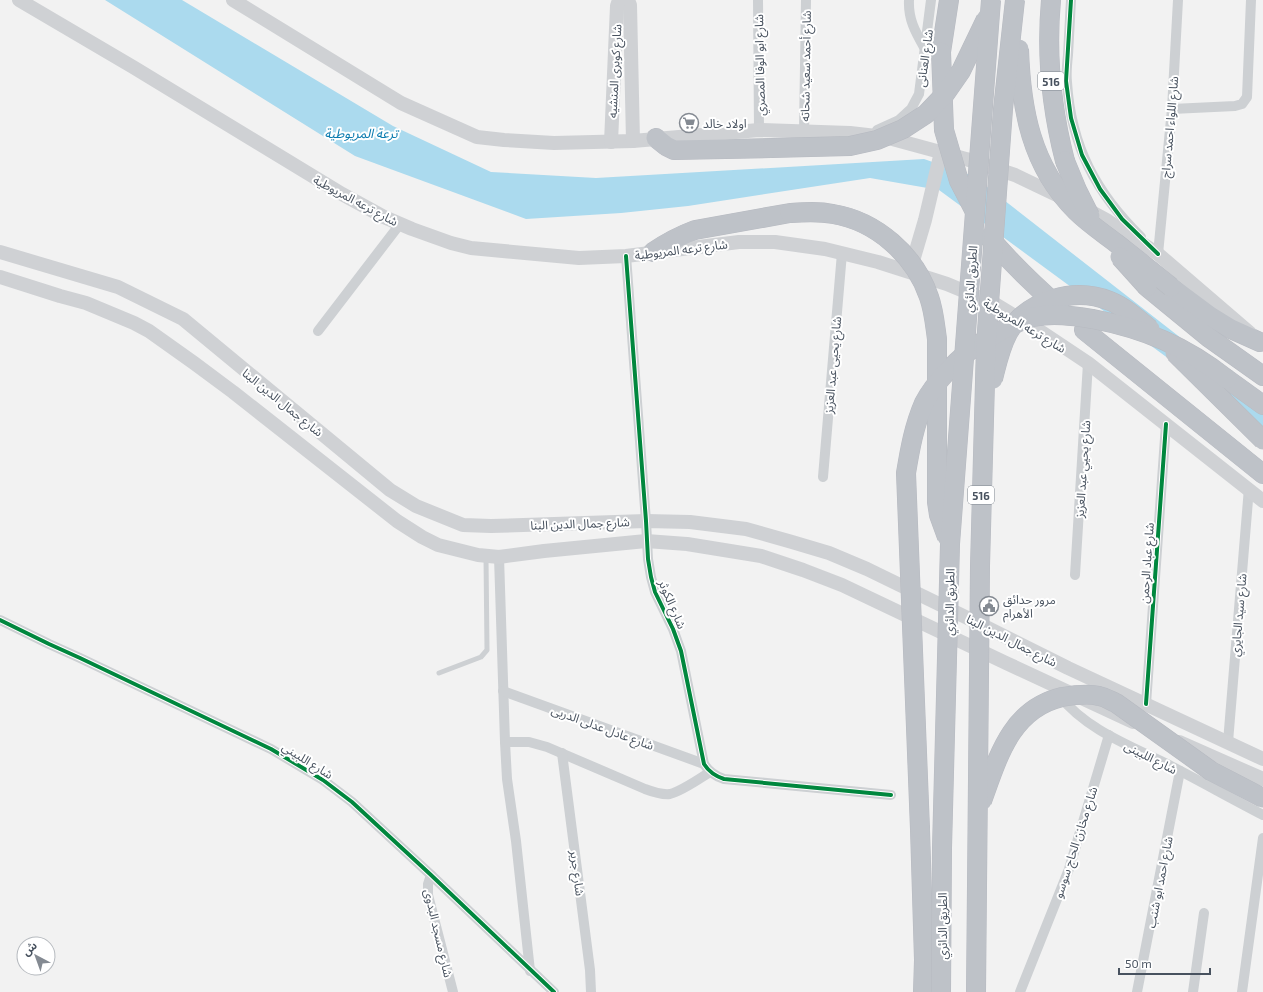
<svg xmlns="http://www.w3.org/2000/svg" width="1263" height="992" font-family="'Exo 2','Noto Sans Arabic',sans-serif">
<rect width="100%" height="100%" fill="#f2f2f2"/>
<path fill="#abdaee" d="M 105,0 L 182,0 L 393,126 L 491,172 L 596,178 L 924,159 L 973,176 L 1263,402 L 1263,428 L 939,190 L 870,178 L 688,206 L 621,213 L 526,219 L 355,156 Z"/>
<g fill="none" stroke-linecap="round" stroke-linejoin="round">
<defs>
<g id="highway">
<path d="M 1051,0 C 1046,55 1051,107 1065,161"/>
<path d="M 941,52 L 949,0"/>
<path d="M 656,138 L 666,146 L 674,150 L 771,148"/>
<path d="M 653,252 C 666,243 679,236 695,230 L 790,213"/>
<path d="M 1147,287 L 1208,337 L 1263,376"/>
<path d="M 1171,287 L 1210,316 L 1231,329 L 1260,342"/>
<path d="M 1084,330 L 1263,474"/>
<path d="M 1227,379 L 1263,405"/>
<path d="M 920,829 L 924,960 L 923,992"/>
</g>
</defs>
<use href="#highway" stroke="#b7bac1" stroke-width="20"/>
<path stroke="#cdd0d3" stroke-width="5" d="M 439,673 L 481,657 L 487,650 L 486,557"/>
<g stroke="#cdd0d3" stroke-width="10">
<path d="M 758,0 L 759,130"/>
<path d="M 909,0 C 908,20 916,33 925,49"/>
<path d="M 1071,0 C 1070,18 1069,36 1068,55 C 1067,64 1066,73 1067,82 C 1071,146 1096,193 1141,237"/>
<path d="M 1172,109 L 1235,106 L 1242,104 L 1247,97 L 1251,0"/>
<path d="M 877,130 L 899,120 L 911,109 L 919,94 L 931,0"/>
<path d="M 804,132 L 806,0"/>
<path d="M 1158,254 L 1172,109 L 1178,0"/>
<path d="M 626,256 L 646,521 L 648,559 L 651,577 L 655,592 L 673,629 L 681,651 L 704,764 C 709,772 715,776 724,779 L 891,795"/>
<path d="M 318,331 L 400,224"/>
<path d="M 823,477 L 842,253"/>
<path d="M 499,557 L 505,742 L 507,779 L 516,841 L 530,971"/>
<path d="M 1075,575 L 1088,363"/>
<path d="M 0,620 L 49,644 L 80,658 L 271,749 L 323,780 L 352,802 L 431,875 L 554,992"/>
<path d="M 503,691 L 704,764"/>
<path d="M 1059,695 C 1086,730 1131,746 1169,765 C 1200,781 1232,799 1263,815"/>
<path d="M 1146,704 L 1166,424"/>
<path d="M 505,742 L 529,742 L 547,747 L 645,789 C 653,792 662,795 670,794 C 682,791 699,779 710,772"/>
<path d="M 1228,742 L 1249,488"/>
<path d="M 562,753 L 590,970 L 591,992"/>
<path d="M 431,875 L 428,884 L 428,895 L 453,992"/>
<path d="M 1020,992 L 1069,869 L 1109,735"/>
<path d="M 1137,992 L 1180,771"/>
<path d="M 1193,992 L 1204,913"/>
<path d="M 1242,992 L 1263,838"/>
</g>
<g stroke="#cfd1d4" stroke-width="14">
<path d="M 19,0 L 133,67 L 342,194 L 384,217 L 412,229 L 451,243 L 471,248 L 579,258 L 626,256 L 739,242 L 775,242 L 825,249 L 878,262 L 947,284 L 995,304 L 1043,333 L 1088,363 L 1263,501"/>
<path d="M 233,0 L 401,103 L 477,137 L 504,140 L 554,143 L 633,141 L 759,130 L 850,133 L 885,137 L 966,159 L 1015,175 L 1063,198"/>
<path d="M 628,0 L 630,5 L 633,141"/>
<path d="M 611,142 L 617,6 L 619,0"/>
<path d="M 1084,208 L 1108,221 L 1158,254 L 1250,333"/>
<path d="M 0,252 L 118,287 L 183,319 L 390,490 L 416,506 L 463,525 L 491,526 L 646,521 L 690,522 L 746,529 L 792,542 L 829,553 L 867,569 L 986,627 L 1068,668 L 1263,759"/>
<path d="M 910,271 L 925,220 L 941,152"/>
<path d="M 0,277 L 60,296 L 86,303 L 134,323 L 149,331 L 194,363 L 233,392 L 397,521 L 422,537 L 438,545 L 478,555 L 499,557 L 544,551 L 646,541 L 687,544 L 761,556 L 803,570 L 842,585 L 1006,663 L 1133,722"/>
<path d="M 1179,742 L 1263,779"/>
</g>
<use href="#highway" stroke="#bec2c8" stroke-width="19"/>
<defs>
<g id="highway-bridge">
<path d="M 1019,49 C 1021,109 1031,166 1076,211 C 1088,223 1103,233 1116,243 C 1135,258 1153,272 1171,287"/>
<path d="M 941,52 L 944,130 L 959,181 L 975,212"/>
<path d="M 771,148 L 850,146 L 877,140 L 903,129 L 926,114 L 945,94 L 961,71 L 986,19"/>
<path d="M 1065,161 L 1077,190 L 1090,216"/>
<path d="M 790,213 C 805,212 819,211 833,214 C 876,221 915,255 929,297 C 934,311 935,325 937,339 L 937,502 L 939,515 L 947,537"/>
<path d="M 989,237 C 1011,263 1034,285 1059,307"/>
<path d="M 1120,257 L 1147,287"/>
<path d="M 1175,353 L 1263,440"/>
<path d="M 993,379 C 997,363 1000,348 1008,333 C 1028,299 1075,287 1110,301 C 1125,307 1138,319 1150,329"/>
<path d="M 982,801 C 998,757 1011,709 1062,697 C 1074,695 1088,693 1099,696 C 1105,697 1111,701 1116,703 L 1211,771 L 1263,798"/>
<path d="M 920,829 L 906,473 C 910,449 914,426 924,403 C 934,383 960,356 979,344 C 996,333 1014,322 1033,317 C 1054,313 1073,316 1093,319 C 1145,329 1185,346 1227,379"/>
<path d="M 941,992 L 942,848 L 950,544 L 991,0"/>
<path d="M 976,992 L 980,566 L 986,345 L 1003,109 L 1015,0"/>
</g>
</defs>
<use href="#highway-bridge" stroke="#b7bac1" stroke-width="20" stroke-linecap="butt"/>
<use href="#highway-bridge" stroke="#bec2c8" stroke-width="19"/>
<defs>
<g id="cycleway">
<path d="M 1071,0 L 1066,81 L 1071,118 L 1082,155 L 1100,189 L 1122,219 L 1158,254"/>
<path d="M 626,256 L 646,521 L 648,559 L 651,577 L 655,592 L 673,629 L 681,651 L 704,764 C 709,772 715,776 724,779 L 891,795"/>
<path d="M 0,620 L 49,644 L 80,658 L 271,749 L 323,780 L 352,802 L 431,875 L 554,992"/>
<path d="M 1146,704 L 1166,424"/>
</g>
</defs>
<use href="#cycleway" stroke="#fff" stroke-width="6"/>
<use href="#cycleway" stroke="#00873e" stroke-width="4"/>
</g>
<defs>
<symbol id="supermarket-ring" viewBox="-11 -11 22 22"><circle r="9.5" fill="#fff" stroke="#848a92" stroke-width="1.5"/><path d="M-6-5.5h2.5l.6 2H6L4.5 2H-2.5L-4.4-4H-6ZM-1.5 3.2a1.3 1.3 0 1 0 .1 0ZM3 3.2a1.3 1.3 0 1 0 .1 0Z" fill="#848a92"/></symbol>
<symbol id="civic-ring" viewBox="-11 -11 22 22"><circle r="9.5" fill="#fff" stroke="#848a92" stroke-width="1.5"/><path d="M-.6-6.5H3V-4.5H.6V-3L4-1V1h2V6H-6V1h2V-1L-.6-3ZM-1.2 2.5V6h2.4V2.5Z" fill="#848a92"/></symbol>
</defs>
<g fill-rule="evenodd">
<use href="#supermarket-ring" x="678" y="112" width="22" height="22"/>
<use href="#civic-ring" x="978" y="595" width="22" height="22"/>
</g>
<g text-anchor="middle" dominant-baseline="central" stroke-width="4" stroke-linejoin="round" paint-order="stroke">
<g fill="#fff" stroke="#7f868f" stroke-width="1">
<rect x="1038" y="72" width="26" height="18" rx="3"/>
<rect x="968" y="486" width="26" height="18" rx="3"/>
</g>
<g font-size="11" font-weight="bold" fill="#48525f">
<text x="1051" y="81">516</text>
<text x="981" y="495">516</text>
</g>
<g font-size="12" fill="#48525f" stroke="#fff">
<text transform="translate(924 58) rotate(-82)">شارع العنانى</text>
<text transform="translate(759 65) rotate(-91)">شارع ابو الوفا المصري</text>
<text transform="translate(805 66) rotate(-89)">شارع أحمد سعيد شحاته</text>
<text transform="translate(614 71) rotate(-87)">شارع كوبرى المنشيه</text>
<text transform="translate(1169 127) rotate(-85)">شارع اللواء احمد سراج</text>
<text transform="translate(356 200) rotate(28)">شارع ترعه المريوطية</text>
<text transform="translate(681 249) rotate(-7)">شارع ترعه المريوطية</text>
<text transform="translate(970 279) rotate(-86)">الطريق الدائري</text>
<text transform="translate(1025 325) rotate(31)">شارع ترعه المريوطية</text>
<text transform="translate(832 365) rotate(-85)">شارع يحيى عبد العزيز</text>
<text transform="translate(283 402) rotate(39)">شارع جمال الدين البنا</text>
<text transform="translate(1082 469) rotate(-86)">شارع يحيي عبد العزيز</text>
<text transform="translate(580 523) rotate(-2)">شارع جمال الدين البنا</text>
<text transform="translate(1146 563) rotate(-86)">شارع عباد الرحمن</text>
<text transform="translate(949 602) rotate(-89)">الطريق الدائري</text>
<text transform="translate(673 604) rotate(67)">شارع الكوثر</text>
<text transform="translate(1238 615) rotate(-85)">شارع سيد الجايري</text>
<text transform="translate(1012 640) rotate(27)">شارع جمال الدين البنا</text>
<text transform="translate(603 727) rotate(20)">شارع عادل عدلى الدربى</text>
<text transform="translate(1151 757) rotate(27)">شارع اللبينى</text>
<text transform="translate(308 760) rotate(32)">شارع اللبيني</text>
<text transform="translate(1075 842) rotate(-72)">شارع مخازن الحاج سوسو</text>
<text transform="translate(578 873) rotate(83)">شارع جرير</text>
<text transform="translate(1159 882) rotate(-79)">شارع احمد ابو شنب</text>
<text transform="translate(942 926) rotate(-90)">الطريق الدائري</text>
<text transform="translate(439 933) rotate(77)">شارع مسجد البدوى</text>
</g>
<g font-size="12" fill="#48525f" stroke="#fff" text-anchor="start">
<text x="703" y="123">اولاد خالد</text>
<text x="1003" y="599">مرور حدائق<tspan x="1003" dy="14">الأهرام</tspan></text>
</g>
<g font-size="13" font-style="italic" fill="#0b7baf" stroke="#fff">
<text x="361" y="133">ترعة المريوطية</text>
</g>
</g>
<g transform="translate(36 956) rotate(319)"><circle r="19" fill="#ffffff" stroke="#b6babf"/>
<path d="M0-3L7 15L0 10L-7 15Z" fill="#848a92"/>
<text y="-6" font-size="11" font-weight="bold" text-anchor="middle" fill="#48525f">ش</text>
</g>
<path d="M1119 968v6h91v-6" fill="none" stroke="#48525f" stroke-width="2"/>
<text x="1125" y="968" font-size="12" fill="#48525f" stroke="#ffffff" stroke-width="3" paint-order="stroke">50 m</text>
</svg>
